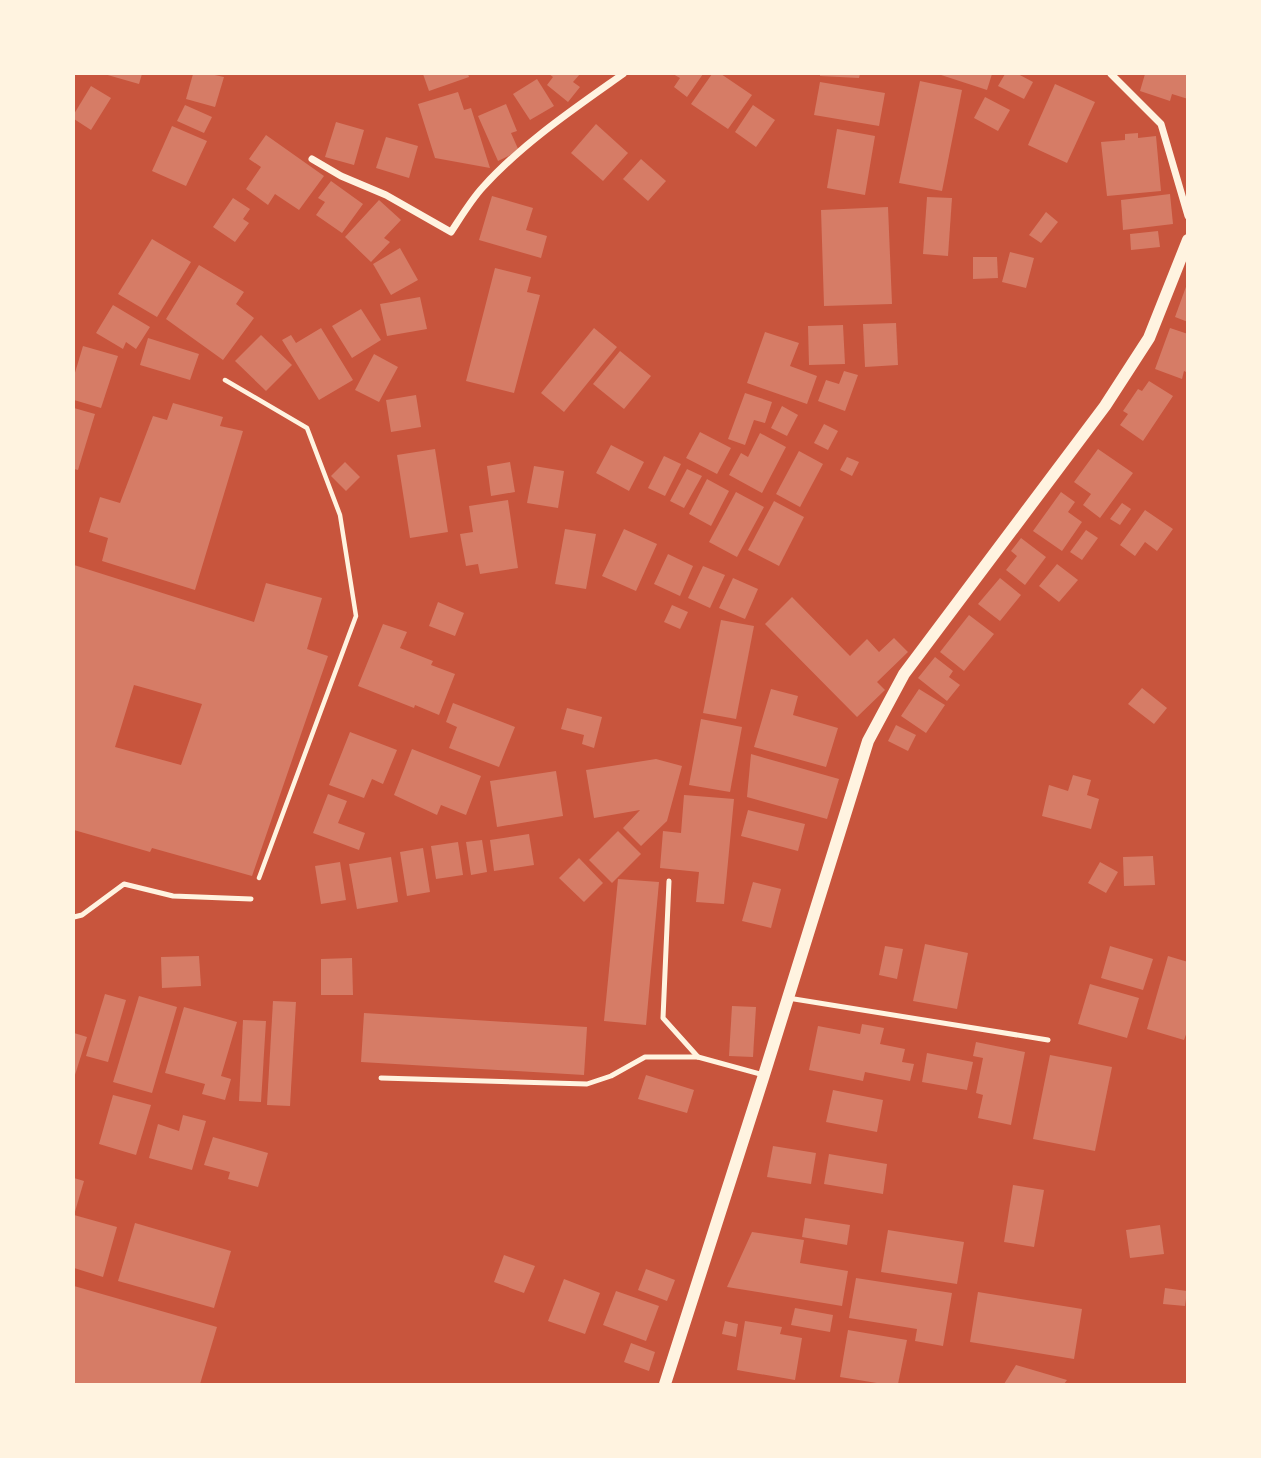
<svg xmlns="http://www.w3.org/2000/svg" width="1261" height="1458" font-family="'Source Sans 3',sans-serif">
<rect width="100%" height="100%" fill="#c8553d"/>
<g fill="#d67c66" fill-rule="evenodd">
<path d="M 104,74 L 142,74 L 139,84 Z"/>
<path d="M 193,74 L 210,74 L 224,77 L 215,107 L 186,99 Z"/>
<path d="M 423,74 L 468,74 L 469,77 L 429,91 Z"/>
<path d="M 549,74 L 580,74 L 573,82 L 580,87 L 568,102 L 547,85 L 553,77 Z"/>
<path d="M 673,74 L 703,74 L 687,97 L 674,87 L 680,78 Z"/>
<path d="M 712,74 L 721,74 L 752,95 L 728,129 L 691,104 Z"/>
<path d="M 820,74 L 860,74 L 859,78 L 820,76 Z"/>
<path d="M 938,74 L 992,74 L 987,90 Z"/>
<path d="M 1005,74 L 1018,74 L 1033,82 L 1024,99 L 998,86 Z"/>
<path d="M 1145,74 L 1188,74 L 1188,99 L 1172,94 L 1170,101 L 1140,91 Z"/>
<path d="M 537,79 L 554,106 L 530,120 L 513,94 Z"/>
<path d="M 920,81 L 962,90 L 942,191 L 899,183 Z"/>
<path d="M 820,82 L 885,93 L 879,126 L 814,115 Z"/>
<path d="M 1055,84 L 1095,102 L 1067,163 L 1028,145 Z"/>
<path d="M 91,86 L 111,98 L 91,130 L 74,119 L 74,114 Z"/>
<path d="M 458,92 L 464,110 L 471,108 L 490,168 L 435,158 L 418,104 Z"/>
<path d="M 985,97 L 1010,110 L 998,131 L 974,118 Z"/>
<path d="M 506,104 L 517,131 L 511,133 L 519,151 L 498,161 L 478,116 Z"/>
<path d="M 185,105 L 212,117 L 204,133 L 177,121 Z"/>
<path d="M 753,105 L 775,120 L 756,147 L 735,132 Z"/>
<path d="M 336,122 L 364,130 L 354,165 L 325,157 Z"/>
<path d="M 596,124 L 628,153 L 603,181 L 571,153 Z"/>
<path d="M 172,126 L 207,141 L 186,186 L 152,171 Z"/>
<path d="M 837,129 L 875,136 L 865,195 L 827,188 Z"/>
<path d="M 1138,133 L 1138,138 L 1156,136 L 1161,191 L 1107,196 L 1101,142 L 1125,140 L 1125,134 Z"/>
<path d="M 266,135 L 324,176 L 299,210 L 275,194 L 268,205 L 246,189 L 261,167 L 249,159 Z"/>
<path d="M 386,137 L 418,146 L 409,178 L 376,168 Z"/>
<path d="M 641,159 L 666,181 L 648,201 L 623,179 Z"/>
<path d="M 331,181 L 363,204 L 342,233 L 316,215 L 325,202 L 318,198 Z"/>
<path d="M 1170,194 L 1173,224 L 1123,230 L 1121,200 Z"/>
<path d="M 492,196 L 533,208 L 526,230 L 547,236 L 541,258 L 479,240 Z"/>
<path d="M 927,197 L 952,198 L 948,256 L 923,254 Z"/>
<path d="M 233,198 L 250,209 L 243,219 L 249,223 L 235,242 L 213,227 Z"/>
<path d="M 379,200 L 401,220 L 384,238 L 390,242 L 371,262 L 345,237 Z"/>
<path d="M 888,207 L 892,304 L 824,306 L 821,210 Z"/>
<path d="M 1046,212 L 1058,222 L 1041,243 L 1029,235 Z"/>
<path d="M 1158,231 L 1160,247 L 1131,250 L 1130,234 Z"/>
<path d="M 152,239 L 191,262 L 157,317 L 118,294 Z"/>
<path d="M 400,248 L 418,280 L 391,295 L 373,264 Z"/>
<path d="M 1010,252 L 1034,258 L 1026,288 L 1002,282 Z"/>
<path d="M 973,257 L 997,257 L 998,278 L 973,279 Z"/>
<path d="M 199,265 L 244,292 L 236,304 L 254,318 L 223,360 L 166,319 Z"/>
<path d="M 495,268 L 531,277 L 527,292 L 540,295 L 514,393 L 466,381 Z"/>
<path d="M 1187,284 L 1188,284 L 1188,322 L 1175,317 Z"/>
<path d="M 420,297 L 427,329 L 387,336 L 380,304 Z"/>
<path d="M 113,305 L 150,327 L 136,349 L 126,342 L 123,349 L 96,333 Z"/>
<path d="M 361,309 L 381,340 L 352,358 L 332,326 Z"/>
<path d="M 896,323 L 898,365 L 865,367 L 863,324 Z"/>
<path d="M 843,325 L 845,364 L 809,365 L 808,326 Z"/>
<path d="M 321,328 L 353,380 L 319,400 L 282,340 L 291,335 L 296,343 Z"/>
<path d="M 594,328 L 617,347 L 564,412 L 541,393 Z"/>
<path d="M 1170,328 L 1188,334 L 1188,373 L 1184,371 L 1182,379 L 1155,369 Z"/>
<path d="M 765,332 L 799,343 L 790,366 L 817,376 L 807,404 L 747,383 Z"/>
<path d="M 261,335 L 292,365 L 266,391 L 235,361 Z"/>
<path d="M 148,338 L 199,354 L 190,380 L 140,365 Z"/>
<path d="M 83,346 L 118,356 L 101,408 L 74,400 L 74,376 Z"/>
<path d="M 620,351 L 651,376 L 624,409 L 593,384 Z"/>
<path d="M 374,354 L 398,367 L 379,402 L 355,390 Z"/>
<path d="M 844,371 L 858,375 L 845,411 L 818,401 L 826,380 L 839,384 Z"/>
<path d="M 1149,381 L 1173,396 L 1143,441 L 1120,425 L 1128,414 L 1123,411 L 1138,389 L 1142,391 Z"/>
<path d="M 745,393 L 772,402 L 765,423 L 754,420 L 745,445 L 728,439 Z"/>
<path d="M 416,395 L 421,427 L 391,432 L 386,400 Z"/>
<path d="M 173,403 L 223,417 L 220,426 L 243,431 L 195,590 L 102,561 L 108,538 L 89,532 L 100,497 L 120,503 L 153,416 L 167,420 Z"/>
<path d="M 782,406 L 798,415 L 787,436 L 771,428 Z"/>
<path d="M 74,408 L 95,414 L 78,470 L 74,469 Z"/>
<path d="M 824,424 L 838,431 L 828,450 L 814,443 Z"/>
<path d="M 700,432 L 731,448 L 717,474 L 686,458 Z"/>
<path d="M 760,433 L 786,447 L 762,493 L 729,475 L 741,453 L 748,457 Z"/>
<path d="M 611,445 L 644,462 L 629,491 L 596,473 Z"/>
<path d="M 435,449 L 448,532 L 410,538 L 397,455 Z"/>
<path d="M 1098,449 L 1133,473 L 1100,518 L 1083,505 L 1091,494 L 1074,482 Z"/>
<path d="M 799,451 L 823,464 L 800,507 L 776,494 Z"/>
<path d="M 664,456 L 681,464 L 665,496 L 648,488 Z"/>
<path d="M 847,457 L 859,462 L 852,476 L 840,470 Z"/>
<path d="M 345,462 L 360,477 L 346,491 L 331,476 Z"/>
<path d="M 510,462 L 515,492 L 491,496 L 487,466 Z"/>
<path d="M 534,466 L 564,471 L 558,508 L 527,503 Z"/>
<path d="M 687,469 L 702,476 L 684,508 L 670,501 Z"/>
<path d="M 707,479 L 729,491 L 711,526 L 689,514 Z"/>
<path d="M 736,492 L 764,507 L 737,557 L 709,542 Z"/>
<path d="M 1061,492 L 1075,502 L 1068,512 L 1082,522 L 1062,551 L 1033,531 Z"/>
<path d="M 508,500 L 518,568 L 480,574 L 478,564 L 466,566 L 460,534 L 473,532 L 469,506 Z"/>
<path d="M 774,501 L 804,517 L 779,566 L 748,550 Z"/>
<path d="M 1122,503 L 1131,509 L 1120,525 L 1110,519 Z"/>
<path d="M 1145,510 L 1173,529 L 1157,551 L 1145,542 L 1135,556 L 1120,545 Z"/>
<path d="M 565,529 L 596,534 L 586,589 L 555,584 Z"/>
<path d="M 624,529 L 657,544 L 636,591 L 602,576 Z"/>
<path d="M 1086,530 L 1098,538 L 1082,560 L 1070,552 Z"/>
<path d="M 1021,538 L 1046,557 L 1025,585 L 1006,570 L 1017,556 L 1011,551 Z"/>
<path d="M 668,554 L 693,566 L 680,596 L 654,584 Z"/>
<path d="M 1057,564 L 1078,580 L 1059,602 L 1039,586 Z"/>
<path d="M 74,565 L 254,622 L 266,583 L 322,598 L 307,649 L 328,656 L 252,876 L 152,848 L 150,852 L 74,830 ZM 134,685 L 202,704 L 181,765 L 115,747 Z"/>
<path d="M 703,566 L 725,575 L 710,608 L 688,598 Z"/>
<path d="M 733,578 L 758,589 L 745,619 L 719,608 Z"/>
<path d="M 1000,578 L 1021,595 L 1000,621 L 978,604 Z"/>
<path d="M 792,597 L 850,656 L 867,639 L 879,652 L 894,638 L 908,652 L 877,682 L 885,690 L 857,717 L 765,624 Z"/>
<path d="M 438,602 L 464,613 L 455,636 L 429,626 Z"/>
<path d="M 672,605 L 688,612 L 680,629 L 664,622 Z"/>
<path d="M 969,615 L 994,634 L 964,671 L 940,652 Z"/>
<path d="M 721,620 L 754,626 L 736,719 L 703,713 Z"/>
<path d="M 383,624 L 407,632 L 400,648 L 433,661 L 431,665 L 455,674 L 439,715 L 415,705 L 414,708 L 358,686 Z"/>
<path d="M 935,657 L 953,671 L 949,677 L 960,685 L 947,701 L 918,678 Z"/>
<path d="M 1142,688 L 1167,708 L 1154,724 L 1128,704 Z"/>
<path d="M 771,689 L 798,696 L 793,715 L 838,728 L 826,767 L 754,747 Z"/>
<path d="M 919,689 L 945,705 L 926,733 L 901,716 Z"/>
<path d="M 453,703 L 515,727 L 499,767 L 449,748 L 457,727 L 446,722 Z"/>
<path d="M 567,708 L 602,717 L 594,748 L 582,744 L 584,735 L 561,729 Z"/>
<path d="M 701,719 L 742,727 L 730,792 L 689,785 Z"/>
<path d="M 896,725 L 916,735 L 908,751 L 888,741 Z"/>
<path d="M 350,732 L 397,750 L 383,784 L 372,779 L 364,798 L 329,785 Z"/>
<path d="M 412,749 L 481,776 L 466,815 L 441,805 L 437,815 L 394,795 Z"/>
<path d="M 751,754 L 839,779 L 827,819 L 747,797 Z"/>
<path d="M 656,759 L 682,766 L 667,821 L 641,846 L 623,828 L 640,810 L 594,818 L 586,770 Z"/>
<path d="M 556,771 L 563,816 L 497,827 L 490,781 Z"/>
<path d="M 1073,775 L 1091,780 L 1087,795 L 1099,799 L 1091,829 L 1042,816 L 1049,785 L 1068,791 Z"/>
<path d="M 328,794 L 347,801 L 338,823 L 365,833 L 359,850 L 313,833 Z"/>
<path d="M 684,795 L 734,799 L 724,904 L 696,902 L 699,872 L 660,868 L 663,831 L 681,833 Z"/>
<path d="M 748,810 L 805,824 L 798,851 L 741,836 Z"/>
<path d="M 618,831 L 641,854 L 612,883 L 589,860 Z"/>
<path d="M 529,834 L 534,865 L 494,871 L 490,840 Z"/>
<path d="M 482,840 L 487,872 L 471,875 L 466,842 Z"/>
<path d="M 458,842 L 463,875 L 436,879 L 431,846 Z"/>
<path d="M 423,848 L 430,892 L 407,896 L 400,852 Z"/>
<path d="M 1153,856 L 1155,885 L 1124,886 L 1123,857 Z"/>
<path d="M 391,857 L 398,902 L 357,909 L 349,864 Z"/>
<path d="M 579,858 L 603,883 L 584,902 L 559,878 Z"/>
<path d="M 340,862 L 346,900 L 321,904 L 315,866 Z"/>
<path d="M 1100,862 L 1118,872 L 1106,893 L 1088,883 Z"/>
<path d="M 618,879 L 659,882 L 646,1025 L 604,1021 Z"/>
<path d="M 753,882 L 781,889 L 771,928 L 742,921 Z"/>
<path d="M 925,944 L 968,953 L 957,1009 L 913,1001 Z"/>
<path d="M 885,946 L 903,949 L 897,979 L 879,975 Z"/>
<path d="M 1110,946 L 1153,959 L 1143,990 L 1101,978 Z"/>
<path d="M 199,956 L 201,986 L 162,988 L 161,957 Z"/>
<path d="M 1168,956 L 1188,962 L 1188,1029 L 1184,1040 L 1147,1029 Z"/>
<path d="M 352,958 L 353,995 L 321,995 L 321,959 Z"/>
<path d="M 1090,984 L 1139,998 L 1127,1038 L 1078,1024 Z"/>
<path d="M 105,994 L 126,1000 L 108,1062 L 86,1056 Z"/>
<path d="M 139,996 L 177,1007 L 152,1093 L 113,1082 Z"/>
<path d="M 273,1001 L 296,1002 L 290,1106 L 267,1105 Z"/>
<path d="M 732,1006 L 756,1007 L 753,1057 L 729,1056 Z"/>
<path d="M 184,1007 L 237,1022 L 221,1076 L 231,1079 L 225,1100 L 202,1094 L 205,1084 L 165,1073 Z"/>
<path d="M 364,1013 L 587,1027 L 584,1075 L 361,1062 Z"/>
<path d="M 243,1020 L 266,1021 L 261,1102 L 239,1101 Z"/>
<path d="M 862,1024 L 884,1028 L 880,1044 L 905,1049 L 902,1062 L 914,1064 L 910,1081 L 865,1072 L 863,1081 L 809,1070 L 818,1026 L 860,1034 Z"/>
<path d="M 74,1033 L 87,1037 L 74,1078 Z"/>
<path d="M 976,1042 L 1025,1052 L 1011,1125 L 978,1118 L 983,1095 L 976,1093 L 983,1058 L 973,1056 Z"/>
<path d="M 927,1053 L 973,1062 L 967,1090 L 922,1082 Z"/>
<path d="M 1050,1055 L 1112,1067 L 1095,1151 L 1033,1139 Z"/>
<path d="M 646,1075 L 694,1090 L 687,1113 L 638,1099 Z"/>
<path d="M 833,1090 L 883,1100 L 877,1132 L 826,1122 Z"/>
<path d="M 113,1095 L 151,1105 L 136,1155 L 99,1144 Z"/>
<path d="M 183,1115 L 206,1121 L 192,1170 L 149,1158 L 158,1124 L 179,1131 Z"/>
<path d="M 213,1137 L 268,1153 L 258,1187 L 228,1179 L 230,1172 L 204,1165 Z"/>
<path d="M 773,1146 L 816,1153 L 811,1184 L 767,1177 Z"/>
<path d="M 829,1154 L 887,1164 L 883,1194 L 824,1184 Z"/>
<path d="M 74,1178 L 84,1181 L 74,1215 Z"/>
<path d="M 1013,1185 L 1044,1190 L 1034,1247 L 1004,1242 Z"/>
<path d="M 74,1215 L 117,1227 L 103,1277 L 74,1268 Z"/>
<path d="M 805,1218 L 850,1225 L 847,1245 L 802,1237 Z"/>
<path d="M 135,1223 L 231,1251 L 214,1308 L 118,1281 Z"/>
<path d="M 1160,1225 L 1164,1254 L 1130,1258 L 1126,1230 Z"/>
<path d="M 888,1230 L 964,1242 L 957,1284 L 881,1272 Z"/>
<path d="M 752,1232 L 804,1240 L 800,1263 L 848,1271 L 842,1306 L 727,1287 Z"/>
<path d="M 504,1255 L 535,1266 L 524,1293 L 494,1282 Z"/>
<path d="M 646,1269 L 675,1280 L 667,1301 L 638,1290 Z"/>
<path d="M 856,1278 L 952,1293 L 943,1346 L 915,1341 L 917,1329 L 849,1318 Z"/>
<path d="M 564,1279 L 600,1293 L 585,1334 L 548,1321 Z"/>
<path d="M 74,1286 L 217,1327 L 200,1384 L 74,1384 Z"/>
<path d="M 1165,1288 L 1187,1291 L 1185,1306 L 1163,1304 Z"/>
<path d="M 616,1291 L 659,1306 L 646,1341 L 603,1325 Z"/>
<path d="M 978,1292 L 1082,1309 L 1074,1359 L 970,1342 Z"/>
<path d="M 795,1308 L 833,1315 L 830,1332 L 791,1325 Z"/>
<path d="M 725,1321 L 738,1324 L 736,1337 L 722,1334 Z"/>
<path d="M 745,1321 L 782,1327 L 780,1334 L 802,1338 L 795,1380 L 737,1370 Z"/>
<path d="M 848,1330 L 907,1340 L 898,1384 L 883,1384 L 840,1377 Z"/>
<path d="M 631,1343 L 655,1352 L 649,1371 L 624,1362 Z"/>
<path d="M 1016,1365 L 1067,1380 L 1064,1384 L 1004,1384 Z"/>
</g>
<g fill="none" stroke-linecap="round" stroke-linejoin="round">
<path stroke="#fff3e0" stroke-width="4.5" d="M 225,380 L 307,428 L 340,515 L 356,616 L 259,878"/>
<g stroke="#fff3e0" stroke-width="5">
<path d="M 669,881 L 663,1018 L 698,1057"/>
<path d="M 74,917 L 82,915 L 124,884 L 173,896 L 251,899"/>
<path d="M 788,998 L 1048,1040"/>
<path d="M 381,1078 L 587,1084 L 611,1076 L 645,1057 L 698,1057 L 764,1075"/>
</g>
<g stroke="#fff3e0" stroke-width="7">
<path d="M 1111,74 L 1161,124 L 1188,216"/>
<path d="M 312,159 L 341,176 L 386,195 L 451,232 C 461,217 471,200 483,187 C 523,143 575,108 623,74"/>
</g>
<path stroke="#fff3e0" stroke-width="12" d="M 665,1384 L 764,1075 L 868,741 L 904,674 L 1105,406 L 1149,338 L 1188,240"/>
</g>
<rect width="1261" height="1458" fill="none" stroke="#fff3e0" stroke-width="150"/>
</svg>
